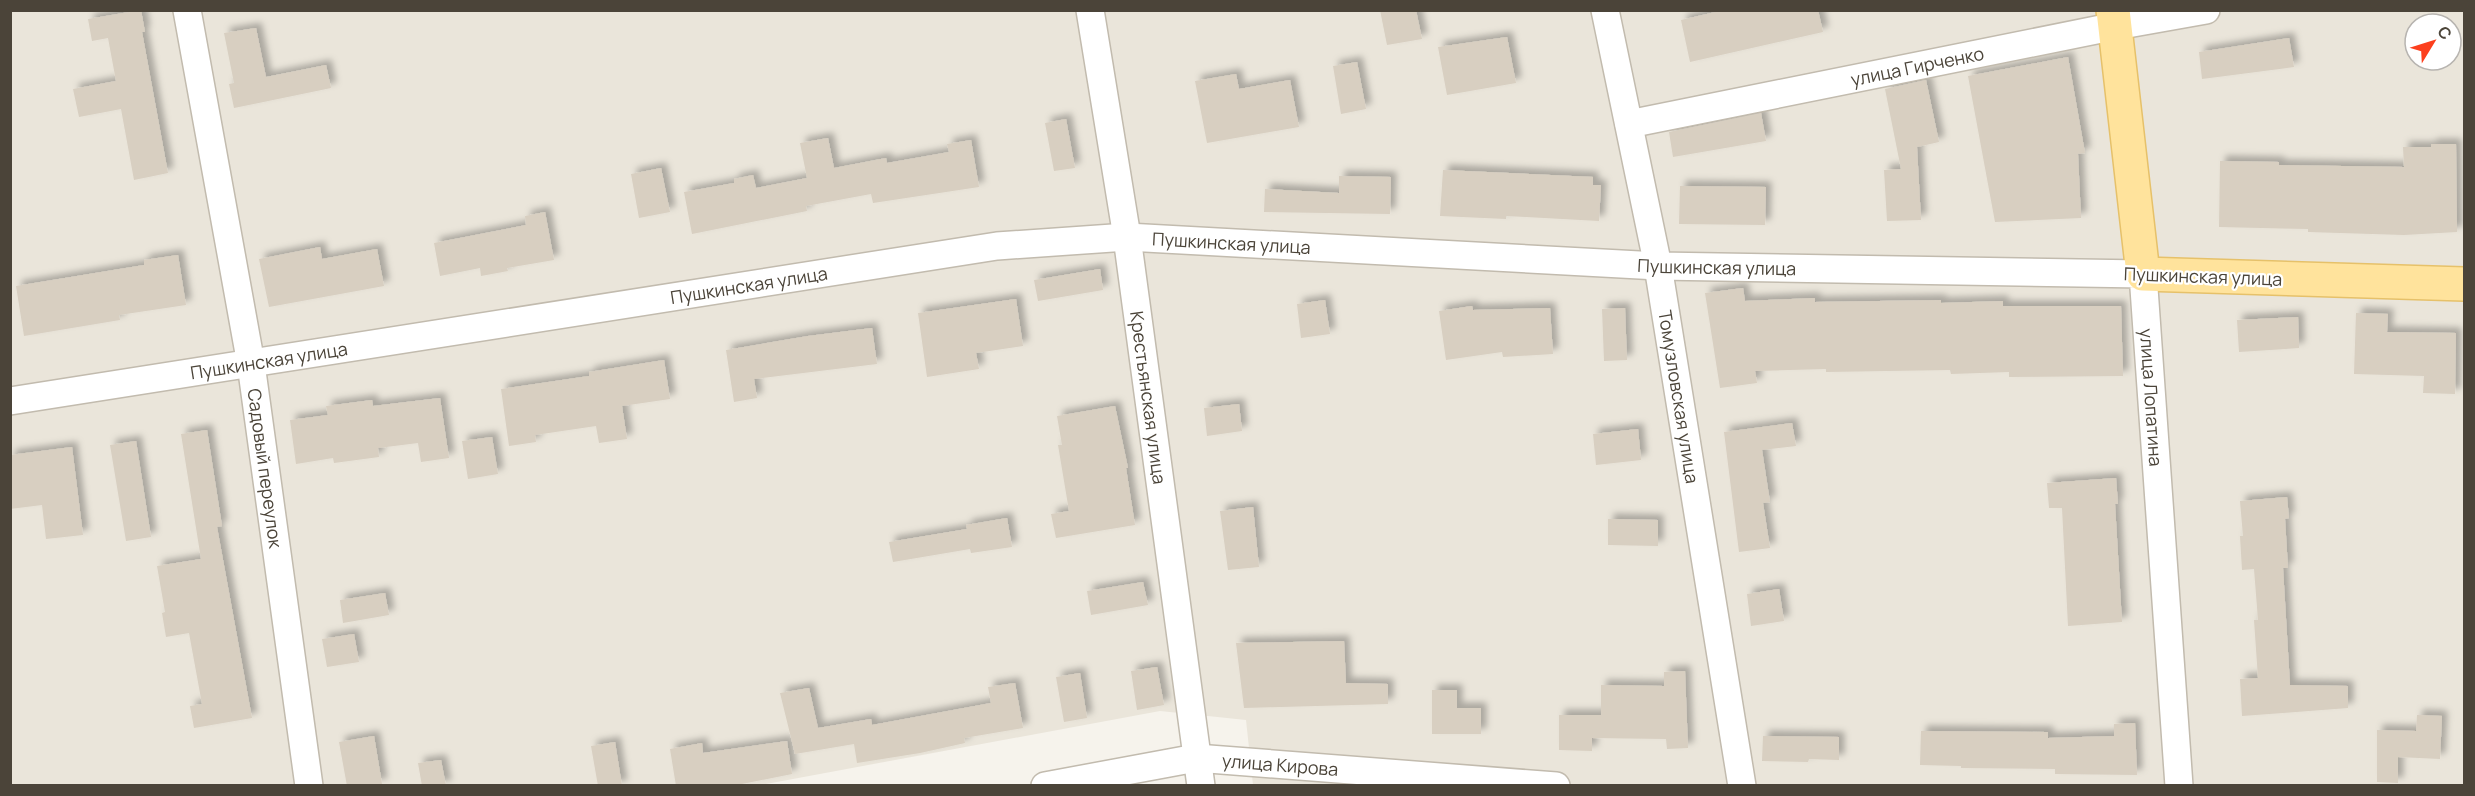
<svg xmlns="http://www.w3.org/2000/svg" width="2475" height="796" font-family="Manrope,sans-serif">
<defs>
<filter id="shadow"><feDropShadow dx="5.5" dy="-5.5" stdDeviation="3" flood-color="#0004"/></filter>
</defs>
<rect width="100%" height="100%" fill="#f6f3ec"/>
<path fill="#eae5da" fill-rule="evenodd" d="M 10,11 L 2464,11 L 2464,785 L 1253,785 L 1246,720 L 1160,711 L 760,785 L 11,785 ZM 2415,24 L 2451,24 L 2451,60 L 2415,60 Z"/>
<g fill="#d8cfc1" filter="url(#shadow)">
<path d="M 141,10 L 145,32 L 142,32 L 168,173 L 134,180 L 121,109 L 79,117 L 73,89 L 116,81 L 108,38 L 92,41 L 88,19 Z"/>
<path d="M 1380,10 L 1416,10 L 1422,39 L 1387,45 Z"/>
<path d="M 1724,10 L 1818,10 L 1823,32 L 1690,62 L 1681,20 Z"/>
<path d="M 256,28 L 266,77 L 326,65 L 331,88 L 234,108 L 229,84 L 234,83 L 224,33 Z"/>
<path d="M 1507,37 L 1516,83 L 1447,95 L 1438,47 Z"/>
<path d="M 2289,38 L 2294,67 L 2202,79 L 2199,52 Z"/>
<path d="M 2068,57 L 2085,153 L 2078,154 L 2081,218 L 1995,222 L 1968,76 Z"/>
<path d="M 1357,62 L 1366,109 L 1341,114 L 1333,66 Z"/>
<path d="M 1236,74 L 1239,89 L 1290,80 L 1299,127 L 1207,143 L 1195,81 Z"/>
<path d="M 1926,80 L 1939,142 L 1917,147 L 1921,220 L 1887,221 L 1884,170 L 1901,169 L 1885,89 Z"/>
<path d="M 1761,113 L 1766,141 L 1673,157 L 1669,132 Z"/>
<path d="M 1066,119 L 1075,168 L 1054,171 L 1045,123 Z"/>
<path d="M 828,138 L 834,168 L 886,158 L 887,163 L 949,152 L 947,144 L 971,140 L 979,187 L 873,203 L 871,194 L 806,206 L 807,211 L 692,234 L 684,192 L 734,183 L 734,179 L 753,175 L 756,188 L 807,178 L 800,143 Z"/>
<path d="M 2431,144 L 2456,144 L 2457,232 L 2404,235 L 2308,232 L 2308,229 L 2219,227 L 2220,161 L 2279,162 L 2279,165 L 2404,167 L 2403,147 L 2431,147 Z"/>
<path d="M 661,168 L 670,212 L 639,218 L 631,174 Z"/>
<path d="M 1443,170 L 1593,177 L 1593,185 L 1601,185 L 1599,221 L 1506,216 L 1506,219 L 1440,216 Z"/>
<path d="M 1339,176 L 1391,177 L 1390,214 L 1264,212 L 1265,189 L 1339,193 Z"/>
<path d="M 1680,186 L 1766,187 L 1765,225 L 1679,224 Z"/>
<path d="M 545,212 L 554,260 L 507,268 L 508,271 L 481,276 L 480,268 L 440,276 L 434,243 L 526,225 L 525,216 Z"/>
<path d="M 320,247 L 322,259 L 377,249 L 384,286 L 269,307 L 259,259 Z"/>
<path d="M 178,255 L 186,305 L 119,315 L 120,320 L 24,336 L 16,286 L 144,265 L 144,260 Z"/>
<path d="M 1100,269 L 1103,290 L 1038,301 L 1034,280 Z"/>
<path d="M 1743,288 L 1745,301 L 1815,298 L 1815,302 L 1941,300 L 1941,303 L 2003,301 L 2003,306 L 2121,306 L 2123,376 L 2009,377 L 2009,372 L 1951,374 L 1950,370 L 1826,372 L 1826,369 L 1755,371 L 1757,383 L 1720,388 L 1705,293 Z"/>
<path d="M 1016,299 L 1023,346 L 976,353 L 979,369 L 927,377 L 918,313 Z"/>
<path d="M 1325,300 L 1330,334 L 1301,338 L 1297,304 Z"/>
<path d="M 1472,306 L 1473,310 L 1550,308 L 1553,354 L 1503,357 L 1502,352 L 1446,360 L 1439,311 Z"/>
<path d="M 1625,308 L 1627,360 L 1604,361 L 1602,309 Z"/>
<path d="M 2356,313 L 2388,314 L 2387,332 L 2456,333 L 2455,394 L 2423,393 L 2424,376 L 2354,374 Z"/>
<path d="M 2298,317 L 2299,348 L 2239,352 L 2237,320 Z"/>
<path d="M 872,328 L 877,364 L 754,379 L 757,398 L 734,402 L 726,350 L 808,336 Z"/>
<path d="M 664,360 L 670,399 L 622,406 L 627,439 L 599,443 L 596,426 L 535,435 L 536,442 L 509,446 L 501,389 L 589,376 L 589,372 Z"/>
<path d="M 440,398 L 449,458 L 421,462 L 418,443 L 378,448 L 379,457 L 334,463 L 333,458 L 296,464 L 290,420 L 328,415 L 326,406 L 372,400 L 373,406 Z"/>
<path d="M 1239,404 L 1242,431 L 1207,436 L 1204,408 Z"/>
<path d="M 1115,406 L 1128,468 L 1126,468 L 1135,525 L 1056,538 L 1051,514 L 1069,511 L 1058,445 L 1062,445 L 1057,416 Z"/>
<path d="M 1792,423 L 1796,446 L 1762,450 L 1770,502 L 1763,503 L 1770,548 L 1739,552 L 1724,432 Z"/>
<path d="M 1638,429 L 1641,460 L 1596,465 L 1593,434 Z"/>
<path d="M 207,430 L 222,526 L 217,527 L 252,718 L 194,728 L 190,706 L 202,704 L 189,633 L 166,637 L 162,613 L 165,612 L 157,566 L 201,559 L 181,434 Z"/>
<path d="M 492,437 L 498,474 L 468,479 L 462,441 Z"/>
<path d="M 136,441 L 151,537 L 126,541 L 110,445 Z"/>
<path d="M 72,447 L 83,535 L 46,539 L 42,505 L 10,509 L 10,455 Z"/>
<path d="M 2116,478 L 2118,504 L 2115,504 L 2122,622 L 2068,626 L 2062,508 L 2049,508 L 2047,483 Z"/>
<path d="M 2287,497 L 2289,518 L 2285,519 L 2288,568 L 2283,568 L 2290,685 L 2348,686 L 2348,708 L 2242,716 L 2240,679 L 2258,678 L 2254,620 L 2258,620 L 2254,569 L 2242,570 L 2240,536 L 2243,536 L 2240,501 Z"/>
<path d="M 1253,507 L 1259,567 L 1228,570 L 1220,511 Z"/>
<path d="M 1007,518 L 1012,547 L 971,553 L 970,549 L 893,562 L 889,542 L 967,529 L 966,525 Z"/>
<path d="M 1608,519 L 1658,520 L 1658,546 L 1608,545 Z"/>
<path d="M 1143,582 L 1148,605 L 1091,615 L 1087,591 Z"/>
<path d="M 1779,589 L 1784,621 L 1751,626 L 1747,594 Z"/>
<path d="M 385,593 L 389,615 L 343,623 L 340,600 Z"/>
<path d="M 354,634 L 359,662 L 327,667 L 322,639 Z"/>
<path d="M 1344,641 L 1346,683 L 1388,684 L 1388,704 L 1244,708 L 1236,643 Z"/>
<path d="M 1157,667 L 1164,705 L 1137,710 L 1131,671 Z"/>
<path d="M 1685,671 L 1688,748 L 1667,749 L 1666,739 L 1592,738 L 1592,751 L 1559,750 L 1559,715 L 1601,715 L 1601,685 L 1664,686 L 1664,672 Z"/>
<path d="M 1080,673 L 1087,718 L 1064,722 L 1056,677 Z"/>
<path d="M 1015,683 L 1023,728 L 964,738 L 965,743 L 920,753 L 857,763 L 854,744 L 795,754 L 780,693 L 809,688 L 818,728 L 871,719 L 872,725 L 991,703 L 988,687 Z"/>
<path d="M 1432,690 L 1457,690 L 1457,708 L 1481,708 L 1481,734 L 1432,734 Z"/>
<path d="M 2417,715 L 2442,716 L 2440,759 L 2398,757 L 2398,783 L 2377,782 L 2377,730 L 2416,731 Z"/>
<path d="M 2135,723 L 2137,775 L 2055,774 L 2055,769 L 1961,768 L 1961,766 L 1920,765 L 1921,731 L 2048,732 L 2048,738 L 2114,736 L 2114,724 Z"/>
<path d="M 374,736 L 382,784 L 347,786 L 339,742 Z"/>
<path d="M 1763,736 L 1839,737 L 1839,760 L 1809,759 L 1808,762 L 1762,761 Z"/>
<path d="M 787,741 L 792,774 L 732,786 L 676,786 L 670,749 L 702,743 L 703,753 Z"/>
<path d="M 615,742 L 622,786 L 598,786 L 591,746 Z"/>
<path d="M 441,760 L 446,786 L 422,786 L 418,763 Z"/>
</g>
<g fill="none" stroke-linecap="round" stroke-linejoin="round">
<defs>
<g id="minor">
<path id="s1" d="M 187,10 L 251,364 L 309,786"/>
<path id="s2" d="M 1090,10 L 1127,237 L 1201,786"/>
<path id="s3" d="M 1605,10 L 1658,266 L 1742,786"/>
<path id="s4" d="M 1629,124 L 2116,26 L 2206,10"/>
<path id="s5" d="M 10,401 L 997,246 L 1127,237 L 1658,266 L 2143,274 L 2179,786"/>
<path id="s6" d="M 1045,786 L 1196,758 L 1556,786"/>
</g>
<path id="major" d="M 2113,10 L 2143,274 L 2464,284"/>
</defs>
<use href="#minor" stroke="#c2bbae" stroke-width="30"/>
<use href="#major" stroke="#e6c16a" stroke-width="36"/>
<use href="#minor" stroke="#fff" stroke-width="27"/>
<use href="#major" stroke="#ffe39c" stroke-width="33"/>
</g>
<g text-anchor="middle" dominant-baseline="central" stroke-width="4.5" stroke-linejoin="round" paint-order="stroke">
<g font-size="18" fill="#4b4439" stroke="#fff">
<text stroke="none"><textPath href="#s4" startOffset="294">улица Гирченко</textPath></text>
<text stroke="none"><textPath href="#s5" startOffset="1234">Пушкинская улица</textPath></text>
<text stroke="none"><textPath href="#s5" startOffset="1720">Пушкинская улица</textPath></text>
<text transform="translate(2203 276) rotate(2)">Пушкинская улица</text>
<text stroke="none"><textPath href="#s5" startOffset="748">Пушкинская улица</textPath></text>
<text stroke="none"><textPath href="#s5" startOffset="262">Пушкинская улица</textPath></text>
<text stroke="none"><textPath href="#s3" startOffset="394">Томузловская улица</textPath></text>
<text stroke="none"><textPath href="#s5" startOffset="2270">улица Лопатина</textPath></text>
<text stroke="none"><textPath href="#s2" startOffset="392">Крестьянская улица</textPath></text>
<text stroke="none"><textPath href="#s1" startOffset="465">Садовый переулок</textPath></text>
<text stroke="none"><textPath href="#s6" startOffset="238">улица Кирова</textPath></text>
</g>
</g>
<rect width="2475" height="796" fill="none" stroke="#4b4439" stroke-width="24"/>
<g transform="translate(2433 42) rotate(52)"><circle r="28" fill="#ffffff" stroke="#b7b4b0" stroke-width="1.5"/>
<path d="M0-4.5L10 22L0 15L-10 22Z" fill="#fc3f1d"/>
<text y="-9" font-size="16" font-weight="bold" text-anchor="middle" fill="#4b4439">С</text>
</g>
</svg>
